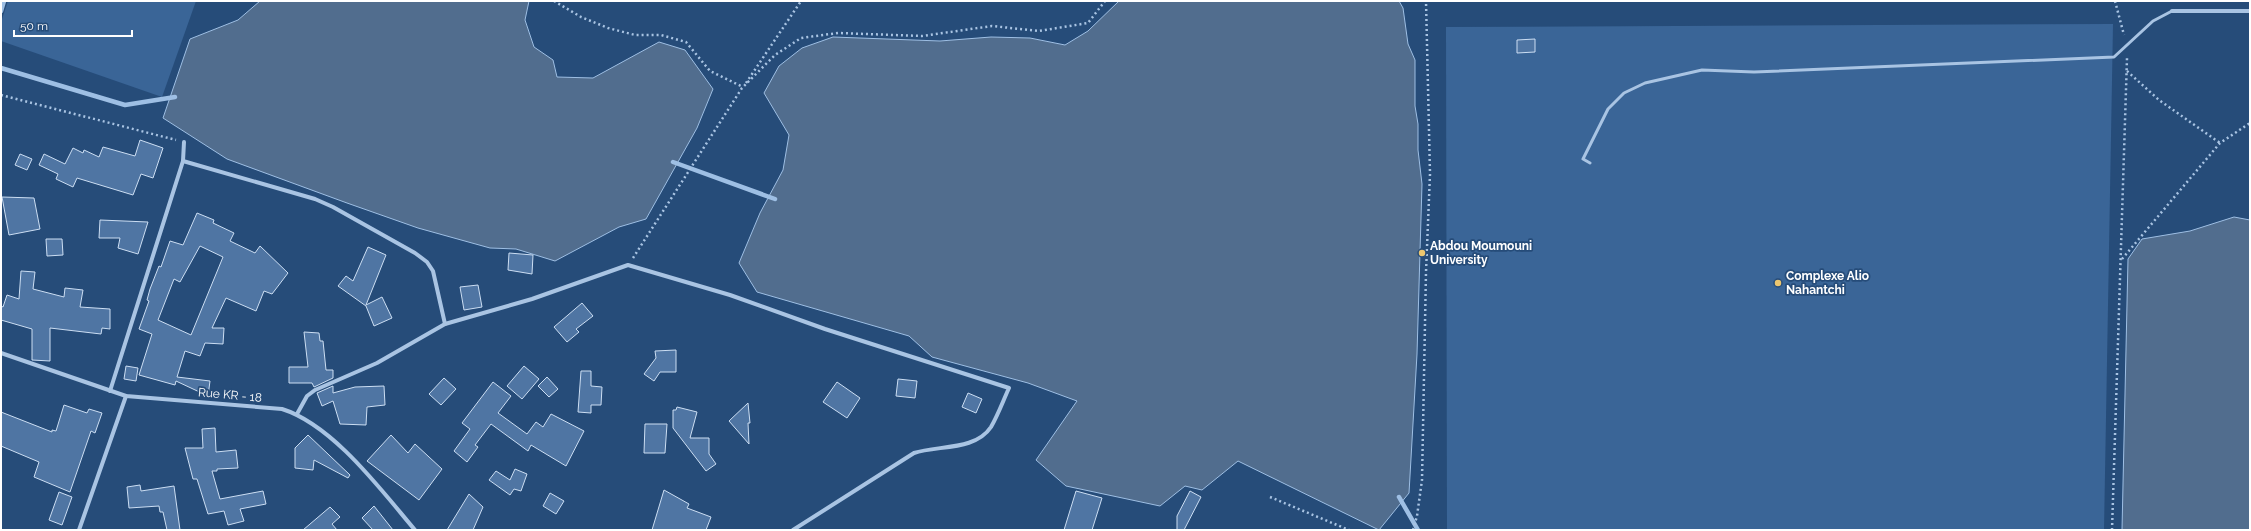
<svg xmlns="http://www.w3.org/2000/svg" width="2251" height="531" font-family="Raleway,sans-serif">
<rect width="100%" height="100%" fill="#264c79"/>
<g fill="#3a6597">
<path d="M 8,1 L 196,1 L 162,97 L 1,41 L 1,22 Z"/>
<path d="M 2113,24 L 2104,530 L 1447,530 L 1446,27 Z"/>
</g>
<g fill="#516d8e" stroke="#9ebfe4">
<path d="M 260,1 L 529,1 L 525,20 L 534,47 L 553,60 L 557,77 L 593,78 L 659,42 L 685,50 L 713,89 L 697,128 L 646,219 L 619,227 L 555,261 L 516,249 L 490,248 L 418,228 L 347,203 L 227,159 L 163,118 L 190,39 L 238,20 Z"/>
<path d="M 1119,1 L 1399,1 L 1403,8 L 1408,44 L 1415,60 L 1415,106 L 1418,124 L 1418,150 L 1422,184 L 1417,354 L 1409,493 L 1379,530 L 1238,461 L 1202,490 L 1185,486 L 1160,506 L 1066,486 L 1036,460 L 1077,401 L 1028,383 L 932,357 L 909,336 L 757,292 L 739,263 L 760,213 L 783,170 L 789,135 L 764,93 L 779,66 L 802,48 L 833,37 L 940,41 L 991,37 L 1030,38 L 1065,45 L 1088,31 Z"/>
<path d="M 2234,217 L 2250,220 L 2250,530 L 2122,530 L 2128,259 L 2142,239 L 2190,231 Z"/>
</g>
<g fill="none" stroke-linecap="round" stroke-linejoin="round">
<g stroke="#9ebfe4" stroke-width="4.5">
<path d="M 1,11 L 4,1"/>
<path d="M 1,68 L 125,105 L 175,97"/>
<path d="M 673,162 L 775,199"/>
<path d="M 1399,497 L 1418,530"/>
</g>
</g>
<g fill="#4f75a3" stroke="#ccdef3" fill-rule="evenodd">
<path d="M 1535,39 L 1535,52 L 1517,53 L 1517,40 Z"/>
<path d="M 140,140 L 163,148 L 153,178 L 141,174 L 133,195 L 77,178 L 73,187 L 56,179 L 58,174 L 39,165 L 44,154 L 65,164 L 73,148 L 83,153 L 84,150 L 99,157 L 103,147 L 135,156 Z"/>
<path d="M 20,154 L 32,159 L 27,170 L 15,165 Z"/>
<path d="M 2,197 L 34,198 L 40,229 L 9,235 Z"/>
<path d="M 197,213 L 214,220 L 213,223 L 234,233 L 230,241 L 255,253 L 260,246 L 288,273 L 272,294 L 264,291 L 256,311 L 226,298 L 212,328 L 224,328 L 223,344 L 205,343 L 200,356 L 185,351 L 177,377 L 210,381 L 208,396 L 176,381 L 175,385 L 139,375 L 152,334 L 139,329 L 149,301 L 147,300 L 150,289 L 159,266 L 161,267 L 170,241 L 183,245 ZM 200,246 L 223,257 L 191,335 L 158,320 L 174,279 L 180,282 Z"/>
<path d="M 100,220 L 148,222 L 138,254 L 118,248 L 120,238 L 99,238 Z"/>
<path d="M 46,239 L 62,239 L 63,255 L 47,256 Z"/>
<path d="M 368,247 L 386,255 L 366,305 L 382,297 L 392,318 L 374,326 L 366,306 L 338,286 L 346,276 L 353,281 Z"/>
<path d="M 509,253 L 533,255 L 532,274 L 508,270 Z"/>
<path d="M 21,271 L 35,272 L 33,289 L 64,297 L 65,288 L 83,290 L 80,307 L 110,309 L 110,329 L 102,328 L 101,334 L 50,328 L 50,361 L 32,360 L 32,329 L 1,320 L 1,306 L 3,307 L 7,295 L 19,299 Z"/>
<path d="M 478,285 L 482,307 L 464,310 L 460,287 Z"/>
<path d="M 582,303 L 593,316 L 576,329 L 579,332 L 567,342 L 554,327 Z"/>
<path d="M 304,332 L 319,333 L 320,341 L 323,341 L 326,370 L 333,370 L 333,378 L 314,387 L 312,383 L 289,383 L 289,367 L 308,367 Z"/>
<path d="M 676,350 L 676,372 L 660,372 L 654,381 L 644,374 L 656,358 L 655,351 Z"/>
<path d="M 126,366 L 138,368 L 136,381 L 124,379 Z"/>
<path d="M 524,366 L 539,379 L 522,399 L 507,386 Z"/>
<path d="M 581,371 L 591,371 L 591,386 L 602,387 L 601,405 L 591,405 L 591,413 L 578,412 Z"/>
<path d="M 547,377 L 558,389 L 549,397 L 538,386 Z"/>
<path d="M 444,378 L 456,389 L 441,405 L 429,394 Z"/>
<path d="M 898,379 L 917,381 L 915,398 L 896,396 Z"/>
<path d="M 493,382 L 511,396 L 498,413 L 527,434 L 536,422 L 543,427 L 551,414 L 584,431 L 566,466 L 531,445 L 528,451 L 491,424 L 475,445 L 478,447 L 467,462 L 454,451 L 470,429 L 462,423 Z"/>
<path d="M 837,382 L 860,398 L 847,418 L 823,402 Z"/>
<path d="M 333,386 L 333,393 L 355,387 L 384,386 L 385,405 L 367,407 L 366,425 L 340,424 L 333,401 L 322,406 L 317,393 Z"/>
<path d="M 968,393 L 982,399 L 976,413 L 962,407 Z"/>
<path d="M 748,403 L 750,423 L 748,423 L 749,444 L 729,421 Z"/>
<path d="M 64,405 L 87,413 L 89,409 L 102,413 L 95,433 L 91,431 L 70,492 L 34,477 L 39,462 L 1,446 L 1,412 L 52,432 L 52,430 L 56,431 Z"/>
<path d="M 677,407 L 697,412 L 690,438 L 709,438 L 709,454 L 716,464 L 706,471 L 673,428 L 673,410 L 676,410 Z"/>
<path d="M 645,424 L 667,424 L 665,453 L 644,453 Z"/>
<path d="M 215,428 L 216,452 L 236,450 L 238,468 L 217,469 L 217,471 L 212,471 L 220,499 L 263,491 L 266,504 L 240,509 L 244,521 L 228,525 L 224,511 L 208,514 L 197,479 L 193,479 L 185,448 L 203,448 L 202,429 Z"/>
<path d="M 308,435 L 350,475 L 348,478 L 314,460 L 313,470 L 295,468 L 295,448 Z"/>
<path d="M 391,435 L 408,453 L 415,444 L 442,469 L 419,500 L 367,461 Z"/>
<path d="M 515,469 L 527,474 L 521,491 L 514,489 L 510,495 L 489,480 L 496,471 L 510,480 Z"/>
<path d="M 140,485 L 141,491 L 174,486 L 180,530 L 167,530 L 163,512 L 160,512 L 159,506 L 129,508 L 127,487 Z"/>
<path d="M 664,490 L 689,504 L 687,508 L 711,517 L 706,530 L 652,530 Z"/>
<path d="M 1076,491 L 1102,498 L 1092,530 L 1064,530 Z"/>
<path d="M 1190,491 L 1201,497 L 1184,530 L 1177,530 L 1177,516 Z"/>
<path d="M 59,492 L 72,497 L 62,525 L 49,520 Z"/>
<path d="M 550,493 L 564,501 L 556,514 L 543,506 Z"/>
<path d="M 469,494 L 483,507 L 473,530 L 447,530 Z"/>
<path d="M 374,506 L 393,530 L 373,530 L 362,518 Z"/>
<path d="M 330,507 L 340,517 L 332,524 L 337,530 L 303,530 Z"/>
</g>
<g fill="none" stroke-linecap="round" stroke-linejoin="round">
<g stroke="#a9c4e3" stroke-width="2.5" stroke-dasharray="2 3" stroke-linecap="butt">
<path d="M 554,1 L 581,17 L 608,28 L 635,35 L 661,35 L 686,42 L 710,71 L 743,87"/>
<path d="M 2115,1 L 2124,35"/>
<path d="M 2127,71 L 2159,100 L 2220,143"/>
<path d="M 746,83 L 801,1"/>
<path d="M 1,95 L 176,140"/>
<path d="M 633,258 L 742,88 L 775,55 L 801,38 L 838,33 L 922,36 L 992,26 L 1039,31 L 1088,23 L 1105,1"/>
<path d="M 2122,259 L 2220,143 L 2250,123"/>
<path d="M 1270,497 L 1349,530"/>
<path d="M 1413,530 L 1417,516 L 1422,480 L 1426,272 L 1430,174 L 1426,1"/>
<path d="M 2112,530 L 2127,58"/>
</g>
<path stroke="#a9c4e3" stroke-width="3" d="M 1590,163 L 1583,159 L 1608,109 L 1624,93 L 1645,83 L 1702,70 L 1754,72 L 2114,57 L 2153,21 L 2172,11"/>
<g stroke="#a9c4e3" stroke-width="4">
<path d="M 2172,11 L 2250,11"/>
<path d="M 183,161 L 315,199 L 333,207 L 415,253 L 427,262 L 433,271 L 445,324"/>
<path d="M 1,353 L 126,396 L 282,409 C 333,425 381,490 415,530"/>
<path d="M 110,391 L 183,161 L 184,142"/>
<path d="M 297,414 L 307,396 L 315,390 L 377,363 L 445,324 L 532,299 L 628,265 L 730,295 L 825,329 L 1009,388 C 1003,401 998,415 991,427 C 975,451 938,445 914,453 L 793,530"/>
<path d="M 79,530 L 126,396"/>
</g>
</g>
<g fill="#ecc66f" stroke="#264c79" stroke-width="1.5">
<circle cx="1422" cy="253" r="4"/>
<circle cx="1778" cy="283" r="4"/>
</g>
<g text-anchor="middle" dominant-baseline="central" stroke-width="3.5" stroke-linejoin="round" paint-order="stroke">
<g font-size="12" font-weight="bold" fill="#fff" stroke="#264c79" text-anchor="start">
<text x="1430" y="246">Abdou Moumouni<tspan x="1430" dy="14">University</tspan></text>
<text x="1786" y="276">Complexe Alio<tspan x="1786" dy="14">Nahantchi</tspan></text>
</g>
<g font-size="12" fill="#fff" stroke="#264c79">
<text transform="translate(230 395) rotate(5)">Rue KR - 18</text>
</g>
</g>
<rect width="2251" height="531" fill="none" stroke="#ffffff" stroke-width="4"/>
<path d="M14 30v6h118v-6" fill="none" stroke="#ffffff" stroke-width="2"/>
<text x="20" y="30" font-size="12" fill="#ffffff" stroke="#264c79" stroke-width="3" paint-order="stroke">50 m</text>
</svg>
